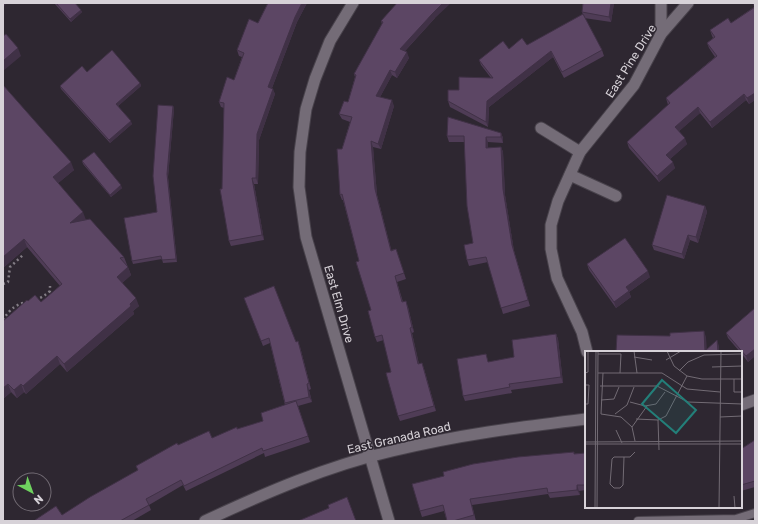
<svg xmlns="http://www.w3.org/2000/svg" width="758" height="524" font-family="Rubik,sans-serif">
<rect width="100%" height="100%" fill="#2e2731"/>
<g fill="none" stroke-linecap="round" stroke-linejoin="round">
<defs>
<path id="service" d="M 638,521 L 736,519 L 755,513"/>
<g id="minor">
<path d="M 353,3 L 330,41 L 315,79 L 306,109 L 300,152 L 299,187 L 306,237 L 389,521"/>
<path d="M 661,3 L 661,34"/>
<path d="M 541,128 L 580,152"/>
<path d="M 570,175 L 616,196"/>
<path d="M 587,352 L 582,332 L 557,278 L 551,249 L 551,225 L 558,201 L 580,152 L 634,85 L 661,34 L 688,3"/>
<path d="M 741,405 L 755,400"/>
<path d="M 205,521 C 265,493 327,466 392,451 C 456,435 521,427 586,419"/>
</g>
</defs>
<use href="#service" stroke="#48424b" stroke-width="10"/>
<use href="#minor" stroke="#48424b" stroke-width="13"/>
<g stroke="#837d85" stroke-width="2.5" stroke-dasharray="2 3" stroke-linecap="butt">
<path d="M 3,284 L 8,282 L 10,267 L 23,255"/>
<path d="M 3,320 C 19,294 32,308 50,291 L 50,286"/>
</g>
<use href="#service" stroke="#746c77" stroke-width="8"/>
<use href="#minor" stroke="#746c77" stroke-width="11"/>
</g>
<g fill="#4f3c56">
<path d="M 54,3 L 75,3 L 82,12 L 71,22 Z"/>
<path d="M 268,3 L 307,3 L 297,22 L 272,88 L 275,94 L 259,140 L 258,184 L 254,184 L 264,240 L 231,246 L 229,241 L 222,189 L 224,108 L 221,107 L 219,102 L 234,80 L 242,57 L 239,56 L 237,50 L 258,23 Z"/>
<path d="M 583,3 L 614,3 L 611,22 L 584,18 L 602,50 L 604,56 L 564,78 L 553,57 L 489,107 L 488,127 L 450,107 L 448,101 L 459,90 L 491,78 L 481,65 L 479,60 L 509,49 L 527,45 L 583,15 L 582,12 Z"/>
<path d="M 753,3 L 755,3 L 755,100 L 749,104 L 746,100 L 712,128 L 700,113 L 679,131 L 687,144 L 670,159 L 675,168 L 659,182 L 629,148 L 627,142 L 668,105 L 666,98 L 715,57 L 709,48 L 707,43 L 713,38 L 712,36 L 710,30 L 731,23 L 754,7 Z"/>
<path d="M 435,18 L 405,51 L 409,58 L 397,78 L 392,75 L 380,97 L 394,106 L 381,149 L 373,147 L 377,195 L 391,250 L 396,249 L 406,279 L 397,282 L 403,302 L 408,307 L 414,332 L 412,333 L 419,364 L 422,363 L 424,369 L 436,411 L 400,421 L 398,416 L 391,372 L 384,340 L 377,342 L 375,337 L 371,310 L 359,261 L 343,200 L 342,200 L 340,195 L 342,149 L 350,122 L 342,119 L 339,114 L 348,102 L 355,77 L 354,74 L 382,24 L 381,21 Z"/>
<path d="M 87,72 L 140,83 L 141,86 L 118,106 L 132,124 L 110,143 L 61,89 L 60,86 Z"/>
<path d="M 3,85 L 74,170 L 58,183 L 86,220 L 85,220 L 124,257 L 131,275 L 122,283 L 139,306 L 133,311 L 134,314 L 67,372 L 60,364 L 26,394 L 24,392 L 17,398 L 11,392 L 3,399 L 3,321 L 28,301 L 41,302 L 60,286 L 27,247 L 3,268 Z"/>
<path d="M 173,106 L 174,109 L 168,177 L 177,262 L 163,263 L 162,259 L 133,264 L 132,261 L 157,212 Z"/>
<path d="M 501,133 L 503,138 L 503,143 L 488,142 L 488,148 L 501,147 L 503,152 L 505,195 L 514,251 L 530,306 L 503,314 L 488,262 L 469,266 L 467,260 L 473,243 L 465,142 L 449,142 L 447,136 Z"/>
<path d="M 82,161 L 122,188 L 111,197 L 83,164 Z"/>
<path d="M 705,206 L 707,212 L 698,243 L 690,240 L 684,259 L 654,250 L 652,245 Z"/>
<path d="M 587,264 L 650,277 L 629,292 L 631,297 L 616,308 L 589,270 Z"/>
<path d="M 244,298 L 296,342 L 300,347 L 311,389 L 309,390 L 312,402 L 298,406 L 310,442 L 265,457 L 264,453 L 186,491 L 183,485 L 149,505 L 151,510 L 132,521 L 35,521 L 62,515 L 138,470 L 136,466 L 178,445 L 212,438 L 237,429 L 263,421 L 285,405 L 270,343 L 263,346 Z"/>
<path d="M 755,308 L 755,356 L 748,362 L 741,353 L 741,352 L 740,352 L 728,338 L 726,333 Z"/>
<path d="M 556,334 L 558,339 L 563,383 L 511,390 L 512,393 L 465,401 L 463,396 L 486,354 L 488,362 L 514,357 Z"/>
<path d="M 755,440 L 755,487 L 741,491 L 741,449 Z"/>
<path d="M 586,453 L 586,490 L 579,491 L 580,495 L 550,498 L 548,494 L 472,505 L 476,521 L 447,521 L 444,511 L 422,517 L 420,511 L 574,454 Z"/>
</g>
<g fill="#403146">
<path d="M 3,3 L 7,3 L 3,7 Z"/>
<path d="M 302,3 L 307,3 L 297,22 L 270,93 L 268,87 L 295,17 Z"/>
<path d="M 443,3 L 451,3 L 435,18 L 402,54 L 400,49 L 433,13 Z"/>
<path d="M 611,3 L 614,3 L 611,22 L 609,17 Z"/>
<path d="M 81,10 L 82,12 L 71,22 L 70,19 Z"/>
<path d="M 18,48 L 21,56 L 3,71 L 3,61 Z"/>
<path d="M 551,51 L 553,57 L 489,107 L 488,127 L 486,122 L 487,101 Z"/>
<path d="M 407,52 L 409,58 L 397,78 L 395,72 Z"/>
<path d="M 390,70 L 392,75 L 378,101 L 376,96 Z"/>
<path d="M 140,83 L 141,86 L 117,107 L 116,104 Z"/>
<path d="M 273,89 L 275,94 L 259,140 L 258,184 L 256,178 L 257,134 Z"/>
<path d="M 755,93 L 755,100 L 749,104 L 747,98 Z"/>
<path d="M 744,94 L 746,100 L 712,128 L 710,122 Z"/>
<path d="M 392,100 L 394,106 L 381,149 L 378,144 Z"/>
<path d="M 173,106 L 174,109 L 168,177 L 177,262 L 176,259 L 167,174 Z"/>
<path d="M 698,107 L 700,113 L 677,133 L 675,127 Z"/>
<path d="M 131,121 L 132,124 L 110,143 L 109,140 Z"/>
<path d="M 501,133 L 503,138 L 503,143 L 501,137 Z"/>
<path d="M 486,137 L 488,142 L 488,153 L 486,148 Z"/>
<path d="M 685,138 L 687,144 L 668,161 L 666,155 Z"/>
<path d="M 371,141 L 373,147 L 377,195 L 393,256 L 391,251 L 375,189 Z"/>
<path d="M 501,147 L 503,152 L 505,195 L 514,251 L 530,306 L 512,245 L 503,189 Z"/>
<path d="M 71,162 L 74,170 L 56,185 L 53,177 Z"/>
<path d="M 673,162 L 675,168 L 659,182 L 657,176 Z"/>
<path d="M 252,178 L 254,184 L 264,240 L 262,235 Z"/>
<path d="M 121,185 L 122,188 L 111,197 L 110,195 Z"/>
<path d="M 705,206 L 707,212 L 698,243 L 696,237 Z"/>
<path d="M 83,212 L 86,220 L 73,231 L 70,223 Z"/>
<path d="M 688,235 L 690,240 L 684,259 L 682,254 Z"/>
<path d="M 24,239 L 27,247 L 3,268 L 3,257 Z"/>
<path d="M 128,267 L 131,275 L 120,285 L 117,277 Z"/>
<path d="M 648,271 L 650,277 L 629,292 L 631,297 L 616,308 L 614,302 L 626,287 Z"/>
<path d="M 136,298 L 139,306 L 133,311 L 134,314 L 67,372 L 64,364 Z"/>
<path d="M 406,301 L 408,307 L 414,332 L 412,327 Z"/>
<path d="M 410,328 L 412,333 L 420,370 L 418,364 Z"/>
<path d="M 704,331 L 706,337 L 707,352 L 705,351 Z"/>
<path d="M 556,334 L 558,339 L 563,383 L 561,377 Z"/>
<path d="M 717,340 L 719,346 L 719,352 L 718,352 Z"/>
<path d="M 298,341 L 300,347 L 311,389 L 309,383 Z"/>
<path d="M 755,349 L 755,356 L 748,362 L 746,356 Z"/>
<path d="M 57,356 L 60,364 L 26,394 L 23,386 Z"/>
<path d="M 422,363 L 424,369 L 436,411 L 434,406 Z"/>
<path d="M 8,384 L 11,392 L 3,399 L 3,388 Z"/>
<path d="M 21,384 L 24,392 L 17,398 L 14,390 Z"/>
<path d="M 307,384 L 309,390 L 312,402 L 309,397 Z"/>
<path d="M 577,485 L 579,491 L 580,495 L 577,490 Z"/>
</g>
<g fill="#5c4664" stroke="#403146">
<path d="M 56,3 L 75,3 L 81,10 L 70,19 Z"/>
<path d="M 268,3 L 302,3 L 295,17 L 268,87 L 273,89 L 257,134 L 256,178 L 252,178 L 262,235 L 229,241 L 220,189 L 222,189 L 224,103 L 219,102 L 227,77 L 234,80 L 244,53 L 237,50 L 249,19 L 258,23 Z"/>
<path d="M 397,3 L 443,3 L 433,13 L 400,49 L 407,52 L 395,72 L 390,70 L 376,96 L 392,100 L 378,144 L 371,141 L 375,189 L 391,251 L 396,249 L 404,273 L 395,276 L 402,302 L 406,301 L 412,327 L 410,328 L 418,364 L 422,363 L 434,406 L 398,416 L 386,373 L 391,372 L 382,335 L 375,337 L 368,311 L 371,310 L 356,262 L 359,261 L 342,194 L 340,195 L 337,149 L 342,149 L 352,117 L 339,114 L 344,101 L 348,102 L 356,75 L 354,74 L 383,22 L 381,21 Z"/>
<path d="M 583,3 L 611,3 L 609,17 L 582,12 Z"/>
<path d="M 753,3 L 755,3 L 755,93 L 747,98 L 744,94 L 710,122 L 698,107 L 675,127 L 685,138 L 666,155 L 673,162 L 657,176 L 627,142 L 670,103 L 666,98 L 717,56 L 707,43 L 715,37 L 710,30 L 728,18 L 731,23 L 755,7 Z"/>
<path d="M 583,14 L 602,50 L 562,72 L 551,51 L 487,101 L 486,122 L 448,101 L 448,90 L 459,90 L 459,77 L 493,78 L 479,60 L 503,41 L 509,49 L 522,38 L 527,45 Z"/>
<path d="M 6,34 L 18,48 L 3,61 L 3,36 Z"/>
<path d="M 112,50 L 140,83 L 116,104 L 131,121 L 109,140 L 60,86 L 82,66 L 87,72 Z"/>
<path d="M 3,85 L 71,162 L 53,177 L 83,212 L 70,223 L 90,219 L 124,257 L 120,258 L 128,267 L 117,277 L 136,298 L 130,304 L 131,306 L 64,364 L 57,356 L 23,386 L 21,384 L 14,390 L 8,384 L 3,388 L 3,321 L 27,300 L 28,301 L 35,295 L 41,302 L 62,284 L 24,239 L 3,257 Z"/>
<path d="M 158,105 L 173,106 L 167,174 L 176,259 L 162,260 L 161,256 L 132,261 L 124,218 L 157,212 L 153,176 Z"/>
<path d="M 448,117 L 501,133 L 501,137 L 486,137 L 486,148 L 501,147 L 503,189 L 512,245 L 528,300 L 501,308 L 486,257 L 467,260 L 464,245 L 473,243 L 467,206 L 464,136 L 447,136 Z"/>
<path d="M 94,152 L 121,185 L 110,195 L 82,161 Z"/>
<path d="M 667,195 L 705,206 L 696,237 L 688,235 L 682,254 L 652,245 Z"/>
<path d="M 625,238 L 648,271 L 626,287 L 629,291 L 614,302 L 587,264 Z"/>
<path d="M 274,286 L 296,342 L 298,341 L 309,383 L 307,384 L 309,397 L 285,403 L 269,338 L 261,341 L 244,298 Z"/>
<path d="M 755,308 L 755,349 L 746,356 L 726,333 Z"/>
<path d="M 704,331 L 705,351 L 717,340 L 718,352 L 616,352 L 617,335 L 670,336 L 670,333 Z"/>
<path d="M 556,334 L 561,377 L 509,384 L 510,387 L 463,396 L 457,359 L 486,354 L 488,362 L 514,357 L 512,340 Z"/>
<path d="M 296,401 L 308,436 L 263,451 L 262,448 L 184,486 L 181,480 L 146,499 L 149,505 L 120,521 L 35,521 L 35,520 L 56,506 L 62,515 L 90,497 L 138,470 L 136,466 L 177,443 L 178,445 L 209,431 L 212,438 L 237,427 L 237,429 L 263,421 L 261,413 Z"/>
<path d="M 755,440 L 755,481 L 741,485 L 741,449 Z"/>
<path d="M 574,452 L 574,454 L 586,453 L 586,485 L 577,485 L 577,490 L 548,493 L 547,488 L 470,499 L 474,515 L 453,521 L 447,521 L 443,505 L 420,511 L 412,484 L 444,476 L 443,472 L 473,464 L 518,457 Z"/>
<path d="M 347,497 L 356,521 L 298,521 L 329,508 L 328,505 Z"/>
</g>
<g text-anchor="middle" dominant-baseline="central" stroke-width="3" stroke-linejoin="round" paint-order="stroke">
<g font-size="12" fill="#d7d2d8" stroke="#2e2731">
<text transform="translate(631 61) rotate(-58)">East Pine Drive</text>
<text transform="translate(339 304) rotate(74)">East Elm Drive</text>
<text transform="translate(399 438) rotate(-13)">East Granada Road</text>
</g>
</g>
<g transform="translate(585 351)">
<rect width="157" height="157" fill="#2e2731"/>
<path fill="none" stroke="#726b74" stroke-width="1" d="M 49,0 L 52,22M 82,0 L 89,15 L 102,25 L 117,28 L 157,28M 13,3 L 36,3 L 35,22M 49,6 L 67,9M 81,9 L 96,0M 127,16 L 157,15M 94,20 L 103,11 L 119,4 L 157,3M 0,22 L 3,21 L 3,0M 13,22 L 77,22 L 102,38 L 135,41M 18,22 L 16,63 L 36,66 L 47,76M 149,28 L 149,41 L 157,41M 0,34 L 4,34 L 3,53 L 0,53M 15,35 L 72,35 L 103,51 L 157,53M 16,49 L 29,48 L 34,36M 45,51 L 60,55 L 71,53 L 80,41M 30,63 L 42,54 L 49,36M 135,66 L 157,65M 51,68 L 73,69 L 81,65 L 102,25M 73,69 L 74,99M 31,79 L 37,92M 50,90 L 47,76 L 62,55M 0,91 L 157,90M 0,93 L 157,93M 39,106 L 38,134 L 35,137 L 29,137 L 25,133 L 27,108 L 29,106 L 45,106 L 50,101M 149,145 L 150,157M 10,157 L 11,0M 12,157 L 13,0M 134,157 L 136,0"/>
<path fill="#237f79" fill-opacity="0.15" stroke="#237f79" stroke-width="2" d="M 77,29 L 111,59 L 91,82 L 57,53 Z"/>
<rect width="157" height="157" fill="none" stroke="#d7d2d8" stroke-width="2"/>
</g>
<rect width="758" height="524" fill="none" stroke="#d7d2d8" stroke-width="8"/>
<g transform="translate(32 492) rotate(139)"><circle r="19" fill="#2e2731" stroke="#726b74"/>
<path d="M0-3L7 15L0 10L-7 15Z" fill="#6fd35f"/>
<text y="-6" font-size="11" font-weight="bold" text-anchor="middle" fill="#d7d2d8">N</text>
</g>
</svg>
